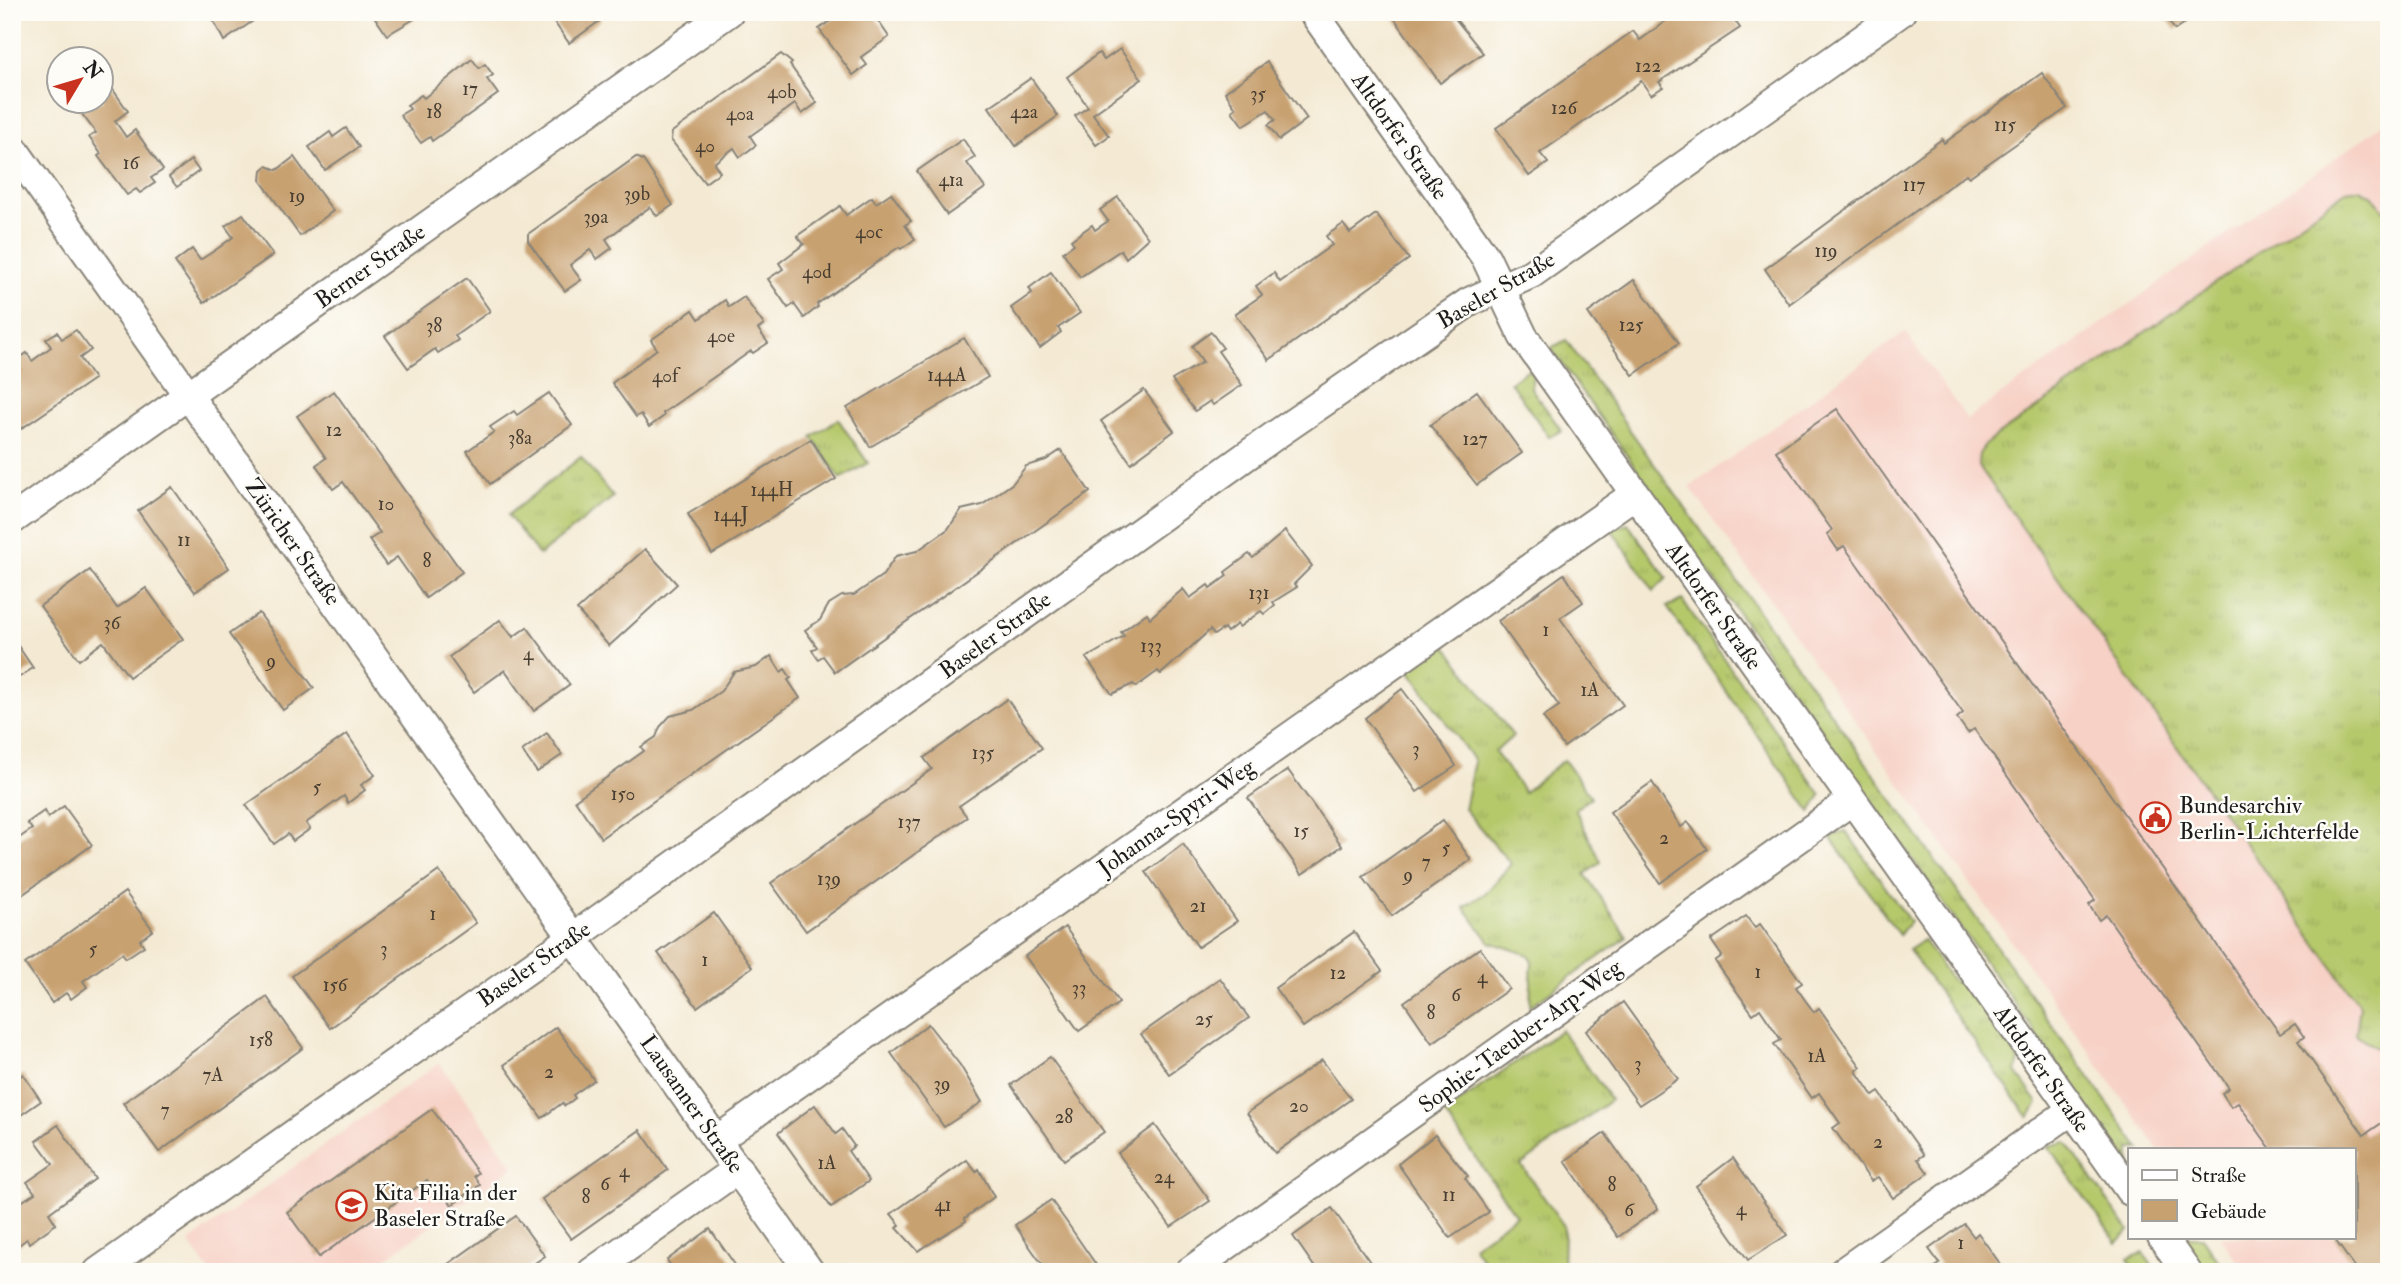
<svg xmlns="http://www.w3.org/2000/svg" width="2401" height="1284" font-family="'IM FELL Double Pica',serif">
<defs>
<pattern id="grass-tufts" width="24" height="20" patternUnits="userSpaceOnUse" patternTransform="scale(1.75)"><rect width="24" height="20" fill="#b5c86b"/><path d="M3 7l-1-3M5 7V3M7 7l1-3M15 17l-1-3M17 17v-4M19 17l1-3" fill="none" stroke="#9bab5c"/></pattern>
</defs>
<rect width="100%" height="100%" fill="#fdfcf7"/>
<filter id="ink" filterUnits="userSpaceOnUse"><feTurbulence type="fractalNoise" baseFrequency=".0143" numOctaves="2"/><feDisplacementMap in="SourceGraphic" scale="14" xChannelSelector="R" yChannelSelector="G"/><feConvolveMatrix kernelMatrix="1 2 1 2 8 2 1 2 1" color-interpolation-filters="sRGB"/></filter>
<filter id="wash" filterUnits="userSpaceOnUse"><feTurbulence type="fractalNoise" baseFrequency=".00686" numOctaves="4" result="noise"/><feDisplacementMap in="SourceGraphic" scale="28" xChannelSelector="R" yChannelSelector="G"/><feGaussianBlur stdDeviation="1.57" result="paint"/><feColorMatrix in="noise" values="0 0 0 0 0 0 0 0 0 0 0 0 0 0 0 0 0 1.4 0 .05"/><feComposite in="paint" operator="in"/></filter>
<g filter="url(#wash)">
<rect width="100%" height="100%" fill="#f4ead4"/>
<g fill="#f7d1c6">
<path d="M 2389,120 L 2389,1272 L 2245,1272 L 2220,1237 L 2354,1237 L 2354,1149 L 2158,1149 L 1690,487 L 1905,332 L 1967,419 Z"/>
<path d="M 439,1063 L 514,1167 L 366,1272 L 210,1272 L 189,1242 Z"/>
</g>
<g fill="url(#grass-tufts)" stroke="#687244" stroke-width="2">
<path d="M 2360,189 L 2373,196 L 2389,218 L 2389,1057 L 2356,1034 L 2360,1006 L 1978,465 L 1979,454 L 1987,443 L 2346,191 Z"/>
<path d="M 1566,340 L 2140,1149 L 2130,1149 L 2130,1167 L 1551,348 Z"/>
<path d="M 1529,369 L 1533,375 L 1531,388 L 1562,431 L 1549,437 L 1510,382 Z"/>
<path d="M 838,419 L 868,463 L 840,479 L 812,437 Z"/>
<path d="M 581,457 L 613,497 L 539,555 L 508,515 Z"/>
<path d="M 1628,524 L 1667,578 L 1654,591 L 1611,529 Z"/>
<path d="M 1682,600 L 1821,795 L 1811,812 L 1667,607 Z"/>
<path d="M 1441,639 L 1513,736 L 1495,752 L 1524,792 L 1564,760 L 1591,797 L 1575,809 L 1601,862 L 1585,874 L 1627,937 L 1530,1006 L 1532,961 L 1529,955 L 1490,942 L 1464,907 L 1487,892 L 1511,864 L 1464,809 L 1474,761 L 1411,673 L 1408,663 Z"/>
<path d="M 1846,831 L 1910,922 L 1899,935 L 1830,837 Z"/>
<path d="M 1923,940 L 1953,982 L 1965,984 L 2019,1060 L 2016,1072 L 2038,1103 L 2029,1118 L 1909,950 Z"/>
<path d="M 1561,1030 L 1611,1100 L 1521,1165 L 1564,1226 L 1563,1272 L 1491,1272 L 1473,1246 L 1516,1215 L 1444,1113 Z"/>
<path d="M 2066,1142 L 2129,1231 L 2117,1243 L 2048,1146 Z"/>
<path d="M 2179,1237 L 2202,1237 L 2226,1272 L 2204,1272 Z"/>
<path d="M 2143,1253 L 2157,1272 L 2137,1272 L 2128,1259 Z"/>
</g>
<g id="blocks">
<g fill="#c8a171">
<path d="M 209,12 L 266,12 L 224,41 Z"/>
<path d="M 371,12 L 426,12 L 387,35 Z"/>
<path d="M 547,12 L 595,12 L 601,20 L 569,43 Z"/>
<path d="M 843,12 L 872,12 L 889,37 L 861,57 L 867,65 L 853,75 L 819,29 Z"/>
<path d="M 1390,12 L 1450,12 L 1483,53 L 1440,83 Z"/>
<path d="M 1678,12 L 1729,12 L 1740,28 L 1659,82 L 1663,87 L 1651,95 L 1641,81 L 1632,88 L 1540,153 L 1548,163 L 1529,176 L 1496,128 L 1633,31 L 1640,40 Z"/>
<path d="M 2162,12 L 2200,12 L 2175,30 Z"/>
<path d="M 1120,49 L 1142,79 L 1093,114 L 1109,136 L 1096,145 L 1075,116 L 1088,107 L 1067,77 L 1099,53 L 1104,60 Z"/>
<path d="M 781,54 L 792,63 L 790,65 L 817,103 L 802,114 L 795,104 L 750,136 L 756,145 L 740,157 L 734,148 L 714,163 L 720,172 L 705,183 L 671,140 L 672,132 Z"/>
<path d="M 472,59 L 479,68 L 485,64 L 493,75 L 487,79 L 498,94 L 432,141 L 430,137 L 421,143 L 400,115 L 410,109 L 407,105 L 421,95 L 424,98 Z"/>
<path d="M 1267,62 L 1307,119 L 1279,140 L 1268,125 L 1275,120 L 1268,110 L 1243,126 L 1232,111 L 1236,108 L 1225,92 Z"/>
<path d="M 2042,73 L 2067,108 L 1969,177 L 1966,174 L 1789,304 L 1765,269 L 1942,139 L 1944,143 Z"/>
<path d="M 102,74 L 128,111 L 115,121 L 126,137 L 135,130 L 163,170 L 151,178 L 155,183 L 140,193 L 136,189 L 127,195 L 98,156 L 101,154 L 89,137 L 96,133 L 73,102 L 102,102 Z"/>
<path d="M 1031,78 L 1058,116 L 1016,146 L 989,107 Z"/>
<path d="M 346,128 L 359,147 L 325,170 L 309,147 L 330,132 L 333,137 Z"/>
<path d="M 963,139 L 975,157 L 967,163 L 985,188 L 947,215 L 917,171 Z"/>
<path d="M 294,157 L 333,211 L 300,236 L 261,181 L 262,170 L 267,166 L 277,170 Z"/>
<path d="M 636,157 L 643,160 L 673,205 L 657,216 L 650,207 L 606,239 L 612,248 L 597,259 L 590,250 L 570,265 L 581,280 L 565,291 L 528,241 L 528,234 Z"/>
<path d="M 191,160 L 199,171 L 177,187 L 169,177 Z"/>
<path d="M 891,193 L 911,221 L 905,225 L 915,239 L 901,249 L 899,247 L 817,304 L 818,307 L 804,318 L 794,304 L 788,308 L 768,279 L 783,269 L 779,263 L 804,244 L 797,236 L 840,206 L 846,215 L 872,197 L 876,203 Z"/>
<path d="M 1118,197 L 1148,238 L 1126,258 L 1121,250 L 1080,277 L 1063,252 L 1074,244 L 1071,240 L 1092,225 L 1095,230 L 1108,221 L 1100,210 Z"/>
<path d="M 243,214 L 273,255 L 204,303 L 175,262 L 192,249 L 200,260 L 217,249 L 233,237 L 225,226 Z"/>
<path d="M 1376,214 L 1409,259 L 1269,360 L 1235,314 L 1262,295 L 1256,286 L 1274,273 L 1280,282 L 1332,245 L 1326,236 L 1343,224 L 1350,233 Z"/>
<path d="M 1051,272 L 1080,313 L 1058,328 L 1061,332 L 1040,348 L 1011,308 L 1032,293 L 1029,288 Z"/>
<path d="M 467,278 L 490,311 L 455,336 L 458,340 L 438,353 L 435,349 L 408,368 L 385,336 Z"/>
<path d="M 1634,280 L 1679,343 L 1633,375 L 1588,313 Z"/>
<path d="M 744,297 L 764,325 L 758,329 L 768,343 L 753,353 L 751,351 L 663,413 L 664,416 L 649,427 L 641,414 L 636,417 L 612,383 L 657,349 L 651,340 L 693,310 L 699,319 L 725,300 L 729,307 Z"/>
<path d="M 76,330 L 91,350 L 80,358 L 94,379 L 12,435 L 12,375 L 20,369 L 15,361 L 27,353 L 32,361 L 51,347 L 46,339 L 57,332 L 62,339 Z"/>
<path d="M 1211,332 L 1223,348 L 1218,351 L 1242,385 L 1213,405 L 1210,401 L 1195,411 L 1172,380 L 1203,362 L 1192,346 Z"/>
<path d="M 964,338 L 988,377 L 870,447 L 847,408 Z"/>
<path d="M 1144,390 L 1174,431 L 1131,463 L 1101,421 Z"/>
<path d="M 334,391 L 462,572 L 426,598 L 397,557 L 386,565 L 369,540 L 380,533 L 343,482 L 333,489 L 316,465 L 326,458 L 297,416 Z"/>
<path d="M 1477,391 L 1522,453 L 1477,485 L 1430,425 Z"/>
<path d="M 549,393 L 572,425 L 490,484 L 467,451 L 494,432 L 490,427 L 514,411 L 517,415 Z"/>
<path d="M 1837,409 L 2280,1034 L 2295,1024 L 2304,1037 L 2298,1041 L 2364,1135 L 2389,1118 L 2389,1272 L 2358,1272 L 2333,1237 L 2354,1237 L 2354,1149 L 2271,1149 L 2238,1103 L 2231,1107 L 2222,1093 L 2229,1088 L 2106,915 L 2099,920 L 2089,905 L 2095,900 L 1974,729 L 1968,733 L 1957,718 L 1963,713 L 1844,546 L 1838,550 L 1827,534 L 1832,530 L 1776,451 Z"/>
<path d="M 811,439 L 836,479 L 712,554 L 688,514 Z"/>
<path d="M 1061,450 L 1090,492 L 835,672 L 823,656 L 818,659 L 812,650 L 817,647 L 805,630 L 820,620 L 829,604 L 842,596 L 854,595 L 883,575 L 896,556 L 917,551 L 948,529 L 961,510 L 982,505 L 1013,483 L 1026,466 L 1046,460 Z"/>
<path d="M 172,487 L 229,568 L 195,592 L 138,511 Z"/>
<path d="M 1285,531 L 1312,566 L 1294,584 L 1297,587 L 1273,602 L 1275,605 L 1264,614 L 1261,611 L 1239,627 L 1237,624 L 1227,632 L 1224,628 L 1214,635 L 1210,630 L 1161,674 L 1158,671 L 1136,687 L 1133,684 L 1112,694 L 1086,658 L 1124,636 L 1121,632 L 1147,613 L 1150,618 L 1183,589 L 1190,598 L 1208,585 L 1210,588 L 1227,576 L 1225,572 L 1249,554 L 1253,558 Z"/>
<path d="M 645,549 L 677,584 L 609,646 L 577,610 Z"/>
<path d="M 90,570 L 117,608 L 146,588 L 183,639 L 129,677 L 103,642 L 79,660 L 40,606 Z"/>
<path d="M 1564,574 L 1583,602 L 1560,618 L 1623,705 L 1564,747 L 1543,717 L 1559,706 L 1498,621 Z"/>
<path d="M 259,613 L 314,688 L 283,710 L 229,634 Z"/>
<path d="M 500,620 L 513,637 L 527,627 L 570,685 L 534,711 L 505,670 L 474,692 L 449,657 Z"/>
<path d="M 12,637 L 33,668 L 12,682 Z"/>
<path d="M 771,656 L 781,672 L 785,669 L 791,678 L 788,680 L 800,698 L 601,838 L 575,800 L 644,751 L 641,747 L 656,737 L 660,727 L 670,716 L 693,710 L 721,691 L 734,672 L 756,667 Z"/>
<path d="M 1402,689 L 1434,731 L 1456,766 L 1417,792 L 1365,718 Z"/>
<path d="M 1007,699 L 1042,748 L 959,806 L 967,817 L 806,931 L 771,883 L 932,769 L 924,758 Z"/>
<path d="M 547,733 L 562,755 L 537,772 L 522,751 Z"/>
<path d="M 347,734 L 375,775 L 361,785 L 365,790 L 348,803 L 344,796 L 306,823 L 310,829 L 293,841 L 288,834 L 274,844 L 246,805 Z"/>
<path d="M 1288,770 L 1342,846 L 1302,874 L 1248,798 Z"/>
<path d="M 1652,782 L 1681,827 L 1688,822 L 1707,849 L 1660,883 L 1610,812 Z"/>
<path d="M 64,806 L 92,845 L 12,902 L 12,843 L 32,829 L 27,823 L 44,811 L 48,818 Z"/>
<path d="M 1443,820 L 1471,860 L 1392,916 L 1363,877 Z"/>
<path d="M 1183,844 L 1237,921 L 1198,947 L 1146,872 Z"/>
<path d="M 439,871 L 476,923 L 330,1028 L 292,976 Z"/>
<path d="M 125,892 L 153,930 L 140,940 L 144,946 L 126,958 L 122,953 L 83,981 L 87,987 L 71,999 L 66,993 L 52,1003 L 25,964 Z"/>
<path d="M 714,913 L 752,967 L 697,1007 L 658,953 Z"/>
<path d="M 1746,916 L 1755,928 L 1760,924 L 1802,983 L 1796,987 L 1805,1000 L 1814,1012 L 1819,1008 L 1861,1067 L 1856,1071 L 1864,1083 L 1873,1096 L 1879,1092 L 1924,1155 L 1918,1159 L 1928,1173 L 1893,1198 L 1878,1177 L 1871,1181 L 1833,1128 L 1840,1123 L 1819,1093 L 1812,1098 L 1774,1044 L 1781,1040 L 1760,1009 L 1753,1014 L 1715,961 L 1722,956 L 1711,940 Z"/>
<path d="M 1065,927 L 1119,1003 L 1079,1031 L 1025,956 Z"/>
<path d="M 1354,932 L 1382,971 L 1303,1027 L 1275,988 Z"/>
<path d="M 1480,948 L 1509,989 L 1432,1043 L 1404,1002 Z"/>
<path d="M 1220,978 L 1249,1018 L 1169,1074 L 1141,1034 Z"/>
<path d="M 267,997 L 303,1048 L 159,1152 L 123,1103 Z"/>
<path d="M 1623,1002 L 1678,1079 L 1639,1105 L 1586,1031 Z"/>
<path d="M 928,1024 L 960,1065 L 982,1102 L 944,1127 L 891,1053 Z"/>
<path d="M 556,1027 L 594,1080 L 573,1095 L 575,1098 L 565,1106 L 562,1103 L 542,1118 L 504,1065 Z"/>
<path d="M 1050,1057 L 1104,1132 L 1064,1160 L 1011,1085 Z"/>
<path d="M 1322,1060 L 1351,1099 L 1275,1153 L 1247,1113 Z"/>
<path d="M 12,1067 L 19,1077 L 23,1074 L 41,1101 L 12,1121 Z"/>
<path d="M 815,1105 L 836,1134 L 842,1129 L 854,1146 L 848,1151 L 869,1181 L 831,1207 L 778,1133 Z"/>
<path d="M 432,1109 L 478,1173 L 474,1176 L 480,1185 L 452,1205 L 445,1196 L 440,1200 L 427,1180 L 319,1257 L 287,1212 Z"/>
<path d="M 58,1125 L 95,1179 L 49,1213 L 56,1224 L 29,1243 L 27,1239 L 16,1247 L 12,1242 L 12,1208 L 35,1193 L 27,1182 L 53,1164 L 36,1141 Z"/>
<path d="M 1155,1125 L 1210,1201 L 1171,1227 L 1118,1153 Z"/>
<path d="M 640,1130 L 668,1170 L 571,1239 L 542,1199 Z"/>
<path d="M 1605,1133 L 1658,1209 L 1618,1237 L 1565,1161 Z"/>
<path d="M 1435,1135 L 1468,1176 L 1465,1178 L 1489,1212 L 1450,1238 L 1398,1164 Z"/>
<path d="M 1733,1158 L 1787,1235 L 1748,1260 L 1696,1186 Z"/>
<path d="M 967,1160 L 976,1172 L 979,1169 L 994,1197 L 965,1218 L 966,1221 L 918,1251 L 897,1228 L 900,1225 L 891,1214 Z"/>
<path d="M 1051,1200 L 1068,1224 L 1101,1272 L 1048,1272 L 1032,1250 L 1015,1225 Z"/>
<path d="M 1332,1208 L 1346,1228 L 1377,1272 L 1318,1272 L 1293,1236 Z"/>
<path d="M 516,1216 L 545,1256 L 526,1269 L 437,1272 Z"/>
<path d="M 1964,1224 L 1974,1237 L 1978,1233 L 2006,1272 L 1934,1272 L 1932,1269 L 1940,1264 L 1929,1249 Z"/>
<path d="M 710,1229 L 740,1272 L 675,1272 L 667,1260 Z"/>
</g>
</g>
</g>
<g filter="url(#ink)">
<use href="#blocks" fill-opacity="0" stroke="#888378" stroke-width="2"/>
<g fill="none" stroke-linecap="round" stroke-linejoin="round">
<defs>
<g id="minor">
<path d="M 1313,12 L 1486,258 L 1523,336 L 2130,1191"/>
<path d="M 12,147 L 810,1272"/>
<path d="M 12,520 L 729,12"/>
<path d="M 717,1140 L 1635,494"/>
<path d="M 2162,1237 L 2187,1272"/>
<path d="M 98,1272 L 595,922 L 1277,434 L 1469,302 L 1531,274 L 1901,12"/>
<path d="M 592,1272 L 738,1169"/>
<path d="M 1189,1272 L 1851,801"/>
<path d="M 1843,1272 L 2072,1110"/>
</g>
</defs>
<use href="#minor" stroke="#888378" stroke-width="32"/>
<use href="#minor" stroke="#fff" stroke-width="28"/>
</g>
</g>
<defs>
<symbol id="civic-ring" viewBox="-11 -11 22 22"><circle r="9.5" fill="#fdfcf7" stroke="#c8321e" stroke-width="1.5"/><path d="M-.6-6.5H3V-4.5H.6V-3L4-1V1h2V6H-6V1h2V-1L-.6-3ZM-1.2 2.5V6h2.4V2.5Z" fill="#c8321e"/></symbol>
<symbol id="school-ring" viewBox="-11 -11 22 22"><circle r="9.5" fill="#fdfcf7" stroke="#c8321e" stroke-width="1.5"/><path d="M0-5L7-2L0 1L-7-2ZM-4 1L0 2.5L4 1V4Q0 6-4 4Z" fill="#c8321e"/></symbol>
</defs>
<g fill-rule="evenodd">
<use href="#civic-ring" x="2138" y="800" width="35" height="35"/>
<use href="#school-ring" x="334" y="1188" width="35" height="35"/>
</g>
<g text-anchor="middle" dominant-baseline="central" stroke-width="5" stroke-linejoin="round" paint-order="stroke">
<g font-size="19" fill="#473d31">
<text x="1648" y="66">122</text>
<text x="470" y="89">17</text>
<text x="782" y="92">40b</text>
<text x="1258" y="94">35</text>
<text x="1564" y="108">126</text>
<text x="434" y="112">18</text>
<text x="1024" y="112">42a</text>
<text x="740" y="114">40a</text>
<text x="2005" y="125">115</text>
<text x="705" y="146">40</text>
<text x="131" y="163">16</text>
<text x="951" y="180">41a</text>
<text x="1914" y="185">117</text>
<text x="637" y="194">39b</text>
<text x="297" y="196">19</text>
<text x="596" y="217">39a</text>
<text x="869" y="232">40c</text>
<text x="1826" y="251">119</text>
<text x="817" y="272">40d</text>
<text x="1631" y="325">125</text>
<text x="434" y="326">38</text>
<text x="721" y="336">40e</text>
<text x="947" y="375">144A</text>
<text x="665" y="376">40f</text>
<text x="334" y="430">12</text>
<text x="520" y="438">38a</text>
<text x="1475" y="439">127</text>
<text x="772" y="490">144H</text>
<text x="386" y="504">10</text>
<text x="731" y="515">144J</text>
<text x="184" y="540">11</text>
<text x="427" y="561">8</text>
<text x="1259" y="593">131</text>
<text x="112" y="623">36</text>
<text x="1546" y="630">1</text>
<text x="1151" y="646">133</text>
<text x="528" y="654">4</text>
<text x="271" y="661">9</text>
<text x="1590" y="690">1A</text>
<text x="1416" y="749">3</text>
<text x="983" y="753">135</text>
<text x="317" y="787">5</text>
<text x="623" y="794">150</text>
<text x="909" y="822">137</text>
<text x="1301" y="831">15</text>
<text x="1664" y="838">2</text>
<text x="1446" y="848">5</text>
<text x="1426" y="862">7</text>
<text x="1408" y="875">9</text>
<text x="829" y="879">139</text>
<text x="1198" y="906">21</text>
<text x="433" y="914">1</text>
<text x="93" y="949">5</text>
<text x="384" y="949">3</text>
<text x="705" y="960">1</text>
<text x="1758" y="972">1</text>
<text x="1338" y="973">12</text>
<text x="1482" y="977">4</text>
<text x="335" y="985">156</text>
<text x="1079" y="988">33</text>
<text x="1456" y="995">6</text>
<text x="1431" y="1013">8</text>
<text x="1204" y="1019">25</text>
<text x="261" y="1040">158</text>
<text x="1817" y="1056">1A</text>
<text x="1638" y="1064">3</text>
<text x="549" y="1072">2</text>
<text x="213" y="1075">7A</text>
<text x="942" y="1084">39</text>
<text x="1299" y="1106">20</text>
<text x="165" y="1110">7</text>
<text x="1064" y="1117">28</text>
<text x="1878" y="1142">2</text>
<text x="827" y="1163">1A</text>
<text x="624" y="1171">4</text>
<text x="1164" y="1177">24</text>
<text x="605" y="1184">6</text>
<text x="1612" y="1185">8</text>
<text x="1449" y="1195">11</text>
<text x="586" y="1197">8</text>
<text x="943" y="1205">41</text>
<text x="1741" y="1209">4</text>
<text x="1629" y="1210">6</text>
<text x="1961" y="1243">1</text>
</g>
<g font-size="23" fill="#1c1c1c" stroke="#fdfcf7">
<text transform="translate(1400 136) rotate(55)">Altdorfer Straße</text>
<text transform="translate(370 266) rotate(-35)">Berner Straße</text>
<text transform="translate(1496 290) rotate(-30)">Baseler Straße</text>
<text transform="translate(293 542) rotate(55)">Züricher Straße</text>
<text transform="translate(1714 606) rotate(55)">Altdorfer Straße</text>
<text transform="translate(995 635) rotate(-36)">Baseler Straße</text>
<text transform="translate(1176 817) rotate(-35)">Johanna-Spyri-Weg</text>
<text transform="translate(534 964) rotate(-35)">Baseler Straße</text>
<text transform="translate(1520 1036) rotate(-36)">Sophie-Taeuber-Arp-Weg</text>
<text transform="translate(2042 1069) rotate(55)">Altdorfer Straße</text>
<text transform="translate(692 1104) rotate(55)">Lausanner Straße</text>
</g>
<g font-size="23" fill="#1c1c1c" stroke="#fdfcf7" text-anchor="start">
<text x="2179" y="805">Bundesarchiv<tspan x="2179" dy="26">Berlin-Lichterfelde</tspan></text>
<text x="374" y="1192">Kita Filia in der<tspan x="374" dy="26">Baseler Straße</tspan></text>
</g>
</g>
<rect width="2401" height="1284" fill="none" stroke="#fdfcf7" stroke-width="42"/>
<rect x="2128" y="1148" width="228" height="91" fill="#fdfcf7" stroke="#a3a29f" stroke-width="2"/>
<rect x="2142" y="1170" width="35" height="10" fill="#ffffff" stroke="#a3a29f" stroke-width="2"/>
<text x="2191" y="1182" font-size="21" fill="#1c1c1c">Straße</text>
<rect x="2142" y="1200" width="35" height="21" fill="#c8a171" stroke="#a3a29f" stroke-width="2"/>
<text x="2191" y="1218" font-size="21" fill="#1c1c1c">Gebäude</text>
<g transform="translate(80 80) rotate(52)"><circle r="33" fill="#fdfcf7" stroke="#a3a29f" stroke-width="2"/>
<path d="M0-5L12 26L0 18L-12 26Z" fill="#c8321e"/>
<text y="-10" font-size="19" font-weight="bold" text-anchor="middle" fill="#1c1c1c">N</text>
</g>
</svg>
